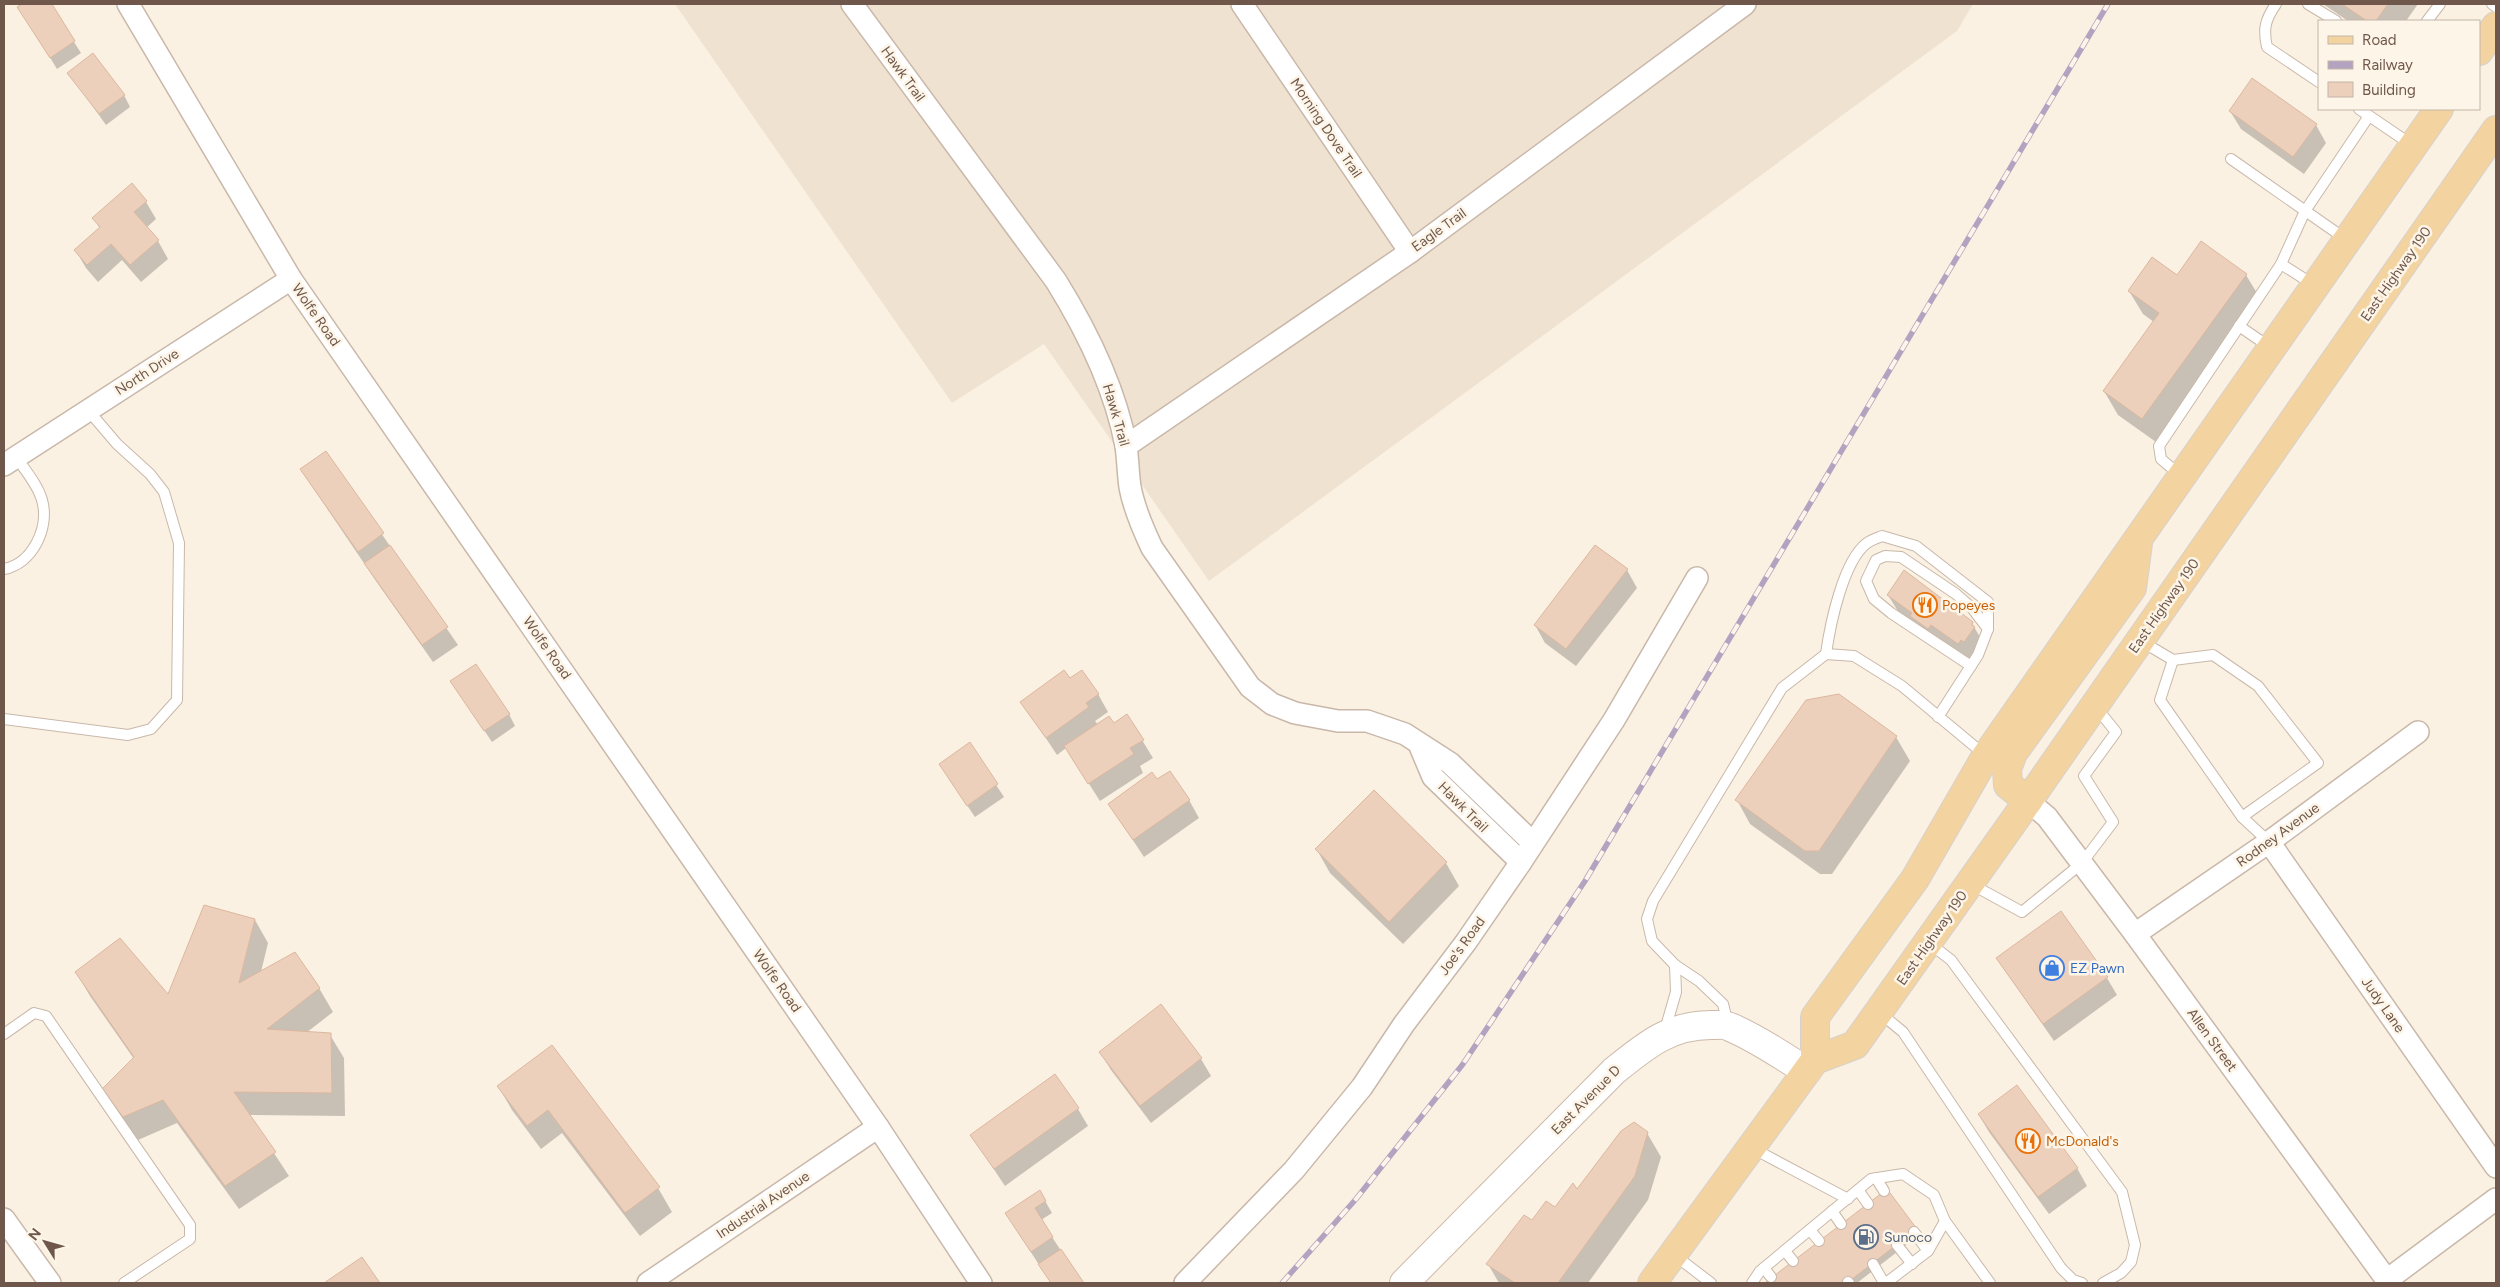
<svg xmlns="http://www.w3.org/2000/svg" width="2500" height="1287" font-family="Figtree,sans-serif">
<rect width="100%" height="100%" fill="#faf1e2"/>
<path fill="#f0e2d1" d="M 675,4 L 1973,4 L 1957,31 L 1209,581 L 1044,344 L 952,403 Z"/>
<g fill="#0003">
<path d="M 25,4 L 50,4 L 81,53 L 57,69 L 19,7 Z"/>
<path d="M 2323,4 L 2418,4 L 2406,21 L 2348,21 Z"/>
<path d="M 69,73 L 124,95 L 130,107 L 106,125 Z"/>
<path d="M 2253,80 L 2316,125 L 2326,143 L 2304,174 L 2241,129 L 2230,111 Z"/>
<path d="M 132,185 L 146,202 L 156,219 L 146,228 L 158,241 L 168,259 L 141,282 L 122,260 L 98,282 L 86,268 L 76,251 L 100,229 L 94,218 Z"/>
<path d="M 2246,275 L 2260,298 L 2156,442 L 2118,415 L 2104,391 L 2154,322 L 2143,314 L 2129,291 L 2177,277 Z"/>
<path d="M 326,453 L 458,645 L 433,662 L 376,581 L 301,470 Z"/>
<path d="M 1627,570 L 1637,588 L 1576,666 L 1545,643 L 1535,625 Z"/>
<path d="M 1888,595 L 1972,623 L 1982,641 L 1969,661 L 1899,613 Z"/>
<path d="M 1069,680 L 1098,694 L 1108,712 L 1095,721 L 1098,725 L 1113,724 L 1142,740 L 1153,758 L 1140,766 L 1143,773 L 1100,801 L 1066,748 L 1057,755 L 1022,702 Z"/>
<path d="M 459,693 L 509,714 L 515,726 L 492,742 Z"/>
<path d="M 1896,737 L 1910,761 L 1832,874 L 1820,874 L 1750,824 L 1737,800 Z"/>
<path d="M 969,744 L 1004,797 L 975,817 L 947,776 Z"/>
<path d="M 1157,781 L 1189,800 L 1199,818 L 1144,857 L 1109,804 Z"/>
<path d="M 1317,850 L 1446,863 L 1459,886 L 1403,944 L 1330,873 Z"/>
<path d="M 255,920 L 268,943 L 261,972 L 319,988 L 333,1012 L 306,1033 L 330,1035 L 344,1058 L 345,1116 L 249,1115 L 289,1176 L 239,1209 L 177,1123 L 138,1140 L 117,1112 L 103,1089 L 134,1059 L 90,996 L 76,972 L 168,997 Z"/>
<path d="M 1997,959 L 2107,978 L 2117,995 L 2054,1041 Z"/>
<path d="M 552,1046 L 658,1188 L 672,1212 L 640,1236 L 562,1133 L 541,1149 L 512,1110 L 498,1086 Z"/>
<path d="M 1100,1052 L 1201,1059 L 1211,1076 L 1151,1123 L 1111,1070 Z"/>
<path d="M 1078,1109 L 1088,1126 L 1005,1186 L 971,1135 Z"/>
<path d="M 1979,1115 L 2077,1168 L 2087,1186 L 2049,1214 L 1989,1132 Z"/>
<path d="M 1647,1133 L 1661,1157 L 1648,1200 L 1588,1283 L 1499,1283 L 1488,1264 L 1532,1222 L 1555,1208 Z"/>
<path d="M 1887,1191 L 1919,1235 L 1857,1283 L 1768,1283 Z"/>
<path d="M 1040,1192 L 1052,1213 L 1041,1220 L 1082,1283 L 1051,1283 L 1013,1225 Z"/>
<path d="M 362,1259 L 379,1283 L 327,1283 Z"/>
</g>
<g fill="#ecd0bc" stroke="#ddb79e">
<path d="M 22,4 L 52,4 L 75,41 L 50,58 L 17,7 Z"/>
<path d="M 2342,4 L 2388,4 L 2376,21 L 2367,21 Z"/>
<path d="M 93,53 L 125,95 L 99,114 L 67,73 Z"/>
<path d="M 2252,78 L 2317,124 L 2293,157 L 2229,111 Z"/>
<path d="M 132,183 L 147,201 L 134,212 L 159,240 L 130,265 L 111,244 L 87,265 L 74,250 L 100,227 L 92,218 Z"/>
<path d="M 2201,241 L 2247,274 L 2142,419 L 2103,391 L 2159,313 L 2128,291 L 2152,257 L 2177,275 Z"/>
<path d="M 326,451 L 384,533 L 358,552 L 300,469 Z"/>
<path d="M 390,545 L 448,627 L 422,645 L 364,563 Z"/>
<path d="M 1595,545 L 1628,569 L 1566,649 L 1534,625 Z"/>
<path d="M 1904,570 L 1973,622 L 1972,625 L 1975,627 L 1964,642 L 1961,640 L 1958,644 L 1931,625 L 1928,629 L 1910,616 L 1912,613 L 1887,595 Z"/>
<path d="M 476,664 L 510,714 L 484,731 L 450,681 Z"/>
<path d="M 1064,670 L 1070,678 L 1082,670 L 1099,694 L 1086,703 L 1089,707 L 1046,738 L 1020,702 Z"/>
<path d="M 1839,694 L 1897,736 L 1819,851 L 1805,851 L 1735,800 L 1806,700 Z"/>
<path d="M 1127,714 L 1144,740 L 1130,748 L 1134,754 L 1088,784 L 1064,746 L 1109,716 L 1114,723 Z"/>
<path d="M 970,742 L 998,784 L 967,806 L 939,764 Z"/>
<path d="M 1170,771 L 1190,800 L 1133,840 L 1108,804 L 1152,772 L 1157,779 Z"/>
<path d="M 1374,790 L 1447,862 L 1389,922 L 1315,849 Z"/>
<path d="M 204,905 L 255,919 L 239,983 L 295,952 L 320,988 L 267,1029 L 331,1033 L 332,1093 L 234,1092 L 276,1152 L 225,1186 L 163,1100 L 123,1117 L 102,1089 L 134,1057 L 75,972 L 120,938 L 168,994 Z"/>
<path d="M 2061,911 L 2108,977 L 2043,1024 L 1996,958 Z"/>
<path d="M 1161,1004 L 1202,1058 L 1140,1106 L 1099,1052 Z"/>
<path d="M 552,1045 L 660,1187 L 625,1213 L 548,1110 L 527,1126 L 497,1086 Z"/>
<path d="M 1055,1074 L 1079,1108 L 994,1169 L 970,1135 Z"/>
<path d="M 2017,1085 L 2078,1168 L 2038,1197 L 1978,1114 Z"/>
<path d="M 1634,1122 L 1648,1132 L 1635,1176 L 1558,1283 L 1515,1283 L 1486,1264 L 1524,1215 L 1532,1220 L 1546,1201 L 1555,1207 L 1573,1183 L 1577,1189 L 1621,1131 Z"/>
<path d="M 1887,1189 L 1917,1229 L 1847,1283 L 1767,1283 L 1766,1282 Z"/>
<path d="M 1040,1190 L 1046,1201 L 1035,1208 L 1053,1237 L 1031,1252 L 1005,1213 Z"/>
<path d="M 1061,1249 L 1084,1283 L 1051,1283 L 1038,1264 Z"/>
<path d="M 362,1257 L 380,1283 L 324,1283 Z"/>
</g>
<g fill="none" stroke-linecap="round" stroke-linejoin="round">
<defs>
<g id="lane">
<path d="M 2276,4 C 2265,20 2263,29 2267,47 L 2319,82"/>
<path d="M 2308,4 L 2336,21"/>
<path d="M 2492,4 L 2496,7"/>
<path d="M 2427,21 L 2440,4"/>
<path d="M 2359,109 L 2412,145"/>
<path d="M 2231,159 L 2347,240"/>
<path d="M 2281,264 L 2314,285"/>
<path d="M 2239,326 L 2271,348"/>
<path d="M 2181,476 L 2161,459 L 2159,446 L 2281,264 L 2305,211 L 2369,116"/>
<path d="M 4,569 C 32,564 50,528 42,500 C 38,485 25,470 16,457"/>
<path d="M 2141,641 L 2173,660 L 2213,655 L 2258,686 L 2318,763 L 2242,817 L 2269,842"/>
<path d="M 1826,654 C 1830,625 1843,561 1867,543 C 1871,540 1877,538 1882,536 L 1916,546 L 1988,602 L 1988,629 L 1978,655 L 1938,717"/>
<path d="M 2173,660 L 2160,700 L 2242,817"/>
<path d="M 1971,666 L 1891,613 L 1874,599 L 1866,581 L 1876,560 L 1885,556 L 1901,557 L 1956,594 L 1972,608 L 1988,629"/>
<path d="M 4,719 L 128,735 L 151,729 L 177,700 L 179,543 L 164,492 L 150,474 L 117,444 L 88,410"/>
<path d="M 1971,884 L 2022,912 L 2082,863 L 2113,822 L 2084,776 L 2116,732 L 2095,706"/>
<path d="M 1929,943 L 1951,960 L 2122,1192 L 2135,1245 L 2131,1262 L 2121,1273 L 2103,1283"/>
<path d="M 1880,1013 L 1903,1032 L 2061,1268 L 2073,1280 L 2082,1283"/>
<path d="M 1728,1024 L 1723,1004 L 1699,981 L 1675,965 L 1652,941 L 1647,919 L 1653,901 L 1782,688 L 1826,654 L 1854,656 L 1902,686 L 1985,755"/>
<path d="M 1665,1030 L 1676,992 L 1675,965"/>
<path d="M 4,1034 L 34,1013 L 46,1016 L 190,1225 L 190,1239 L 124,1283"/>
<path d="M 1752,1148 L 1848,1199"/>
<path d="M 1876,1178 L 1884,1191"/>
<path d="M 1858,1190 L 1868,1204"/>
<path d="M 1832,1211 L 1841,1224"/>
<path d="M 1945,1221 L 1990,1283"/>
<path d="M 1810,1230 L 1819,1241"/>
<path d="M 1914,1232 L 1928,1251"/>
<path d="M 1897,1245 L 1912,1264"/>
<path d="M 1785,1251 L 1793,1261"/>
<path d="M 1673,1254 L 1711,1283"/>
<path d="M 1873,1264 L 1884,1283"/>
<path d="M 1764,1268 L 1771,1277"/>
<path d="M 1848,1282 L 1849,1283"/>
<path d="M 1752,1283 L 1760,1271 L 1871,1179 L 1903,1174 L 1934,1195 L 1945,1221 L 1928,1251 L 1886,1283"/>
</g>
<g id="street">
<path d="M 128,4 L 291,279 L 878,1127 L 981,1283"/>
<path d="M 852,4 L 1056,281 C 1087,331 1115,388 1126,446 C 1128,459 1128,474 1130,487 C 1134,509 1143,529 1152,548 L 1250,687 L 1272,704 L 1295,713 L 1338,721 L 1367,721 L 1405,734 L 1450,763 L 1533,843"/>
<path d="M 1242,4 L 1410,252"/>
<path d="M 1126,446 L 1410,252 L 1745,4"/>
<path d="M 4,465 L 291,279"/>
<path d="M 1419,744 L 1433,777 L 1521,862"/>
<path d="M 2028,801 L 2047,817 L 2135,934 L 2389,1283"/>
<path d="M 2269,842 L 2496,1167"/>
<path d="M 2135,934 L 2269,842 L 2418,732"/>
<path d="M 4,1219 L 50,1283"/>
<path d="M 2387,1280 L 2496,1199"/>
<path d="M 648,1283 L 878,1127"/>
<path d="M 1185,1283 L 1294,1170 L 1362,1087 L 1404,1024 L 1466,942 L 1521,862 L 1614,720 L 1697,578"/>
</g>
<path id="secondary" d="M 1404,1283 L 1614,1071 C 1645,1046 1669,1025 1711,1025 C 1717,1025 1725,1024 1730,1027 C 1757,1038 1782,1056 1807,1071"/>
<g id="primary">
<path d="M 2479,51 L 2496,26"/>
<path d="M 2028,801 L 2008,785 L 2007,769 L 2013,753 L 2132,588 L 2138,543"/>
<path d="M 1815,1060 L 1815,1017 L 1915,879 L 1986,756 L 2439,109"/>
<path d="M 1652,1283 L 1815,1060 L 1855,1045 L 2028,801 L 2496,130"/>
</g>
</defs>
<use href="#lane" stroke="#c9b8aa" stroke-width="12"/>
<use href="#street" stroke="#c9b8aa" stroke-width="24"/>
<use href="#secondary" stroke="#cebaab" stroke-width="30"/>
<use href="#primary" stroke="#d7d0cd" stroke-width="30"/>
<use href="#lane" stroke="#fff" stroke-width="10"/>
<use href="#street" stroke="#fff" stroke-width="21"/>
<use href="#secondary" stroke="#fff" stroke-width="28"/>
<use href="#primary" stroke="#f3d4a0" stroke-width="28"/>
<defs>
<path id="rail" d="M 1282,1283 L 1356,1199 L 1463,1064 L 1585,881 L 2108,4"/>
</defs>
<use href="#rail" stroke="#b3a3c1" stroke-width="5.5"/>
<use href="#rail" stroke="#fdf5e8" stroke-width="4" stroke-dasharray="11" stroke-linecap="butt"/>
</g>
<defs>
<symbol id="restaurant-ring" viewBox="-11 -11 22 22"><circle r="9.5" fill="#fdf5e8" stroke="#e8710a" stroke-width="1.5"/><path d="M-5-6h1v4h1v-4h1v4h1v-4h1v5L-1.5 .5V6h-2V.5L-5-1ZM5-6V6H3V1.5H1.5Q1.5-4 5-6Z" fill="#e8710a"/></symbol>
<symbol id="shop-ring" viewBox="-11 -11 22 22"><circle r="9.5" fill="#fdf5e8" stroke="#3f7fe0" stroke-width="1.5"/><path d="M-5-2.5h2.3a2.7 3.5 0 0 1 5.4 0H5L5.5 6h-11ZM-1.5-2.5h3a1.5 2.3 0 0 0-3 0Z" fill="#3f7fe0"/></symbol>
<symbol id="fuel-ring" viewBox="-11 -11 22 22"><circle r="9.5" fill="#fdf5e8" stroke="#5c6f8a" stroke-width="1.5"/><path d="M-5.5-6h7V0h2V4h1.3V-2.5L3-4.5l.8-.8L6-3V5H2.5V1h-1V6h-7ZM-4.2-4.7v3.2H.2V-4.7Z" fill="#5c6f8a"/></symbol>
</defs>
<g fill-rule="evenodd">
<use href="#restaurant-ring" x="1911" y="591" width="28" height="28"/>
<use href="#shop-ring" x="2038" y="954" width="28" height="28"/>
<use href="#restaurant-ring" x="2014" y="1127" width="28" height="28"/>
<use href="#fuel-ring" x="1852" y="1223" width="28" height="28"/>
</g>
<g text-anchor="middle" dominant-baseline="central" stroke-width="5" stroke-linejoin="round" paint-order="stroke">
<g font-size="14" fill="#6f584b" stroke="#fdf5e8">
<text transform="translate(903 74) rotate(54)">Hawk Trail</text>
<text transform="translate(1326 128) rotate(56)">Morning Dove Trail</text>
<text transform="translate(1439 230) rotate(-36)">Eagle Trail</text>
<text transform="translate(2396 274) rotate(-55)">East Highway 190</text>
<text transform="translate(316 315) rotate(55)">Wolfe Road</text>
<text transform="translate(147 372) rotate(-33)">North Drive</text>
<text transform="translate(1116 415) rotate(74)">Hawk Trail</text>
<text transform="translate(2164 606) rotate(-55)">East Highway 190</text>
<text transform="translate(547 648) rotate(55)">Wolfe Road</text>
<text transform="translate(1463 807) rotate(45)">Hawk Trail</text>
<text transform="translate(2278 835) rotate(-36)">Rodney Avenue</text>
<text transform="translate(1932 938) rotate(-55)">East Highway 190</text>
<text transform="translate(1462 946) rotate(-54)">Joe's Road</text>
<text transform="translate(777 981) rotate(55)">Wolfe Road</text>
<text transform="translate(2383 1005) rotate(55)">Judy Lane</text>
<text transform="translate(2212 1040) rotate(54)">Allen Street</text>
<text transform="translate(1586 1100) rotate(-45)">East Avenue D</text>
<text transform="translate(763 1205) rotate(-34)">Industrial Avenue</text>
</g>
<g font-size="14" fill="#c56008" stroke="#fdf5e8" text-anchor="start">
<text x="1942" y="605">Popeyes</text>
<text x="2046" y="1141">McDonald's</text>
</g>
<g font-size="14" fill="#366cbe" stroke="#fdf5e8" text-anchor="start">
<text x="2070" y="968">EZ Pawn</text>
</g>
<g font-size="14" fill="#4e5e75" stroke="#fdf5e8" text-anchor="start">
<text x="1884" y="1237">Sunoco</text>
</g>
</g>
<rect width="2500" height="1287" fill="none" stroke="#6f584b" stroke-width="10"/>
<rect x="2318" y="20" width="162" height="90" fill="#fdf5e8" stroke="#c4b6a9"/>
<rect x="2328" y="36" width="25" height="8" fill="#f3d4a0" stroke="#c4b6a9"/>
<text x="2362" y="45" font-size="15" fill="#6f584b">Road</text>
<rect x="2328" y="61" width="25" height="8" fill="#b3a3c1" stroke="#c4b6a9"/>
<text x="2362" y="70" font-size="15" fill="#6f584b">Railway</text>
<rect x="2328" y="82" width="25" height="15" fill="#ecd0bc" stroke="#c4b6a9"/>
<text x="2362" y="95" font-size="15" fill="#6f584b">Building</text>
<g transform="translate(45 1242) rotate(307)" stroke="#fdf5e8" stroke-width="4" paint-order="stroke">
<path d="M0-4L9 19L0 12L-9 19Z" fill="#6f584b"/>
<text y="-8" font-size="14" font-weight="bold" text-anchor="middle" fill="#6f584b">N</text>
</g>
</svg>
